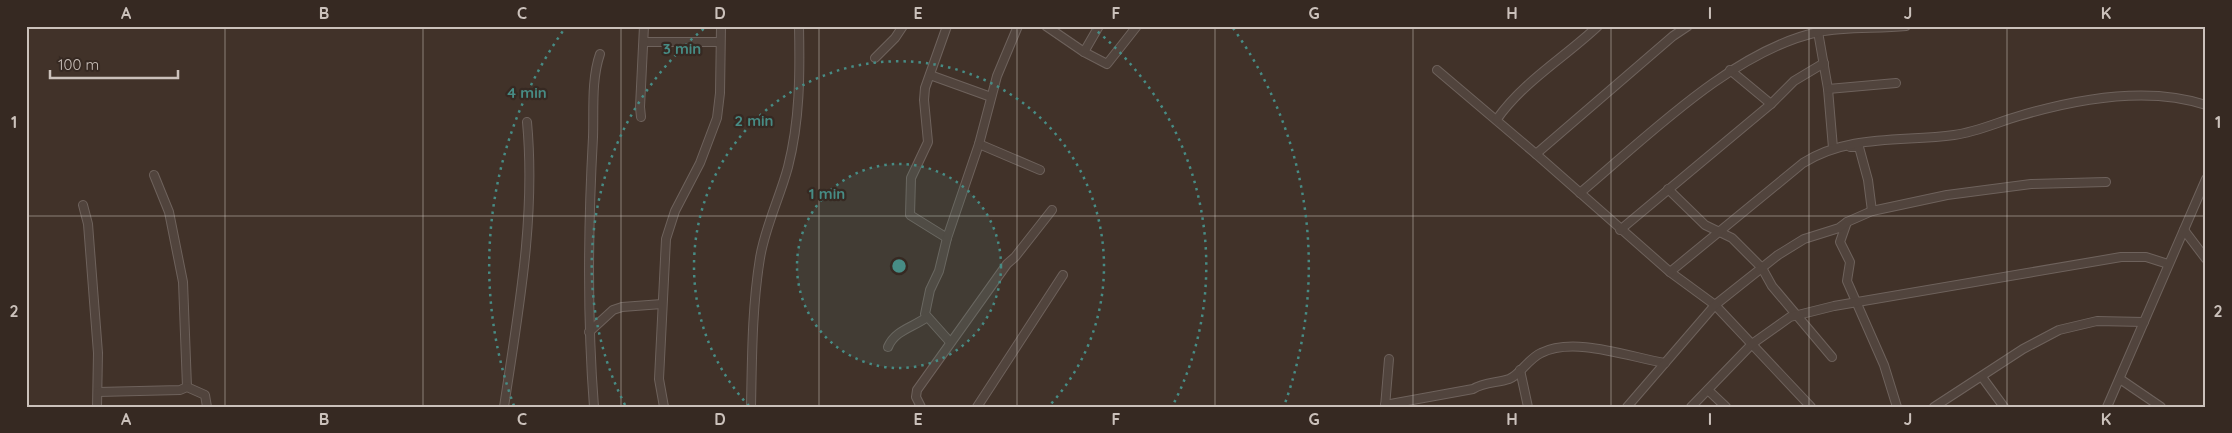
<svg xmlns="http://www.w3.org/2000/svg" width="2232" height="433" font-family="Quicksand,sans-serif">
<rect width="100%" height="100%" fill="#413229"/>
<g fill="none" stroke-linecap="round" stroke-linejoin="round">
<defs>
<g id="street">
<path d="M 947,26 L 925,88 L 924,100 L 928,142 L 911,178 L 910,215 L 947,238"/>
<path d="M 1046,26 L 1084,52 L 1107,64 L 1137,26"/>
<path d="M 1817,26 L 1828,89 L 1833,148"/>
<path d="M 644,42 L 720,42"/>
<path d="M 1084,52 L 1099,26"/>
<path d="M 875,58 L 895,38 L 903,26"/>
<path d="M 1437,70 L 1536,154 L 1670,272 L 1715,305 L 1811,407"/>
<path d="M 1730,70 L 1771,104"/>
<path d="M 930,75 L 991,97"/>
<path d="M 1828,89 L 1896,83"/>
<path d="M 641,117 L 640,107 L 644,26"/>
<path d="M 1497,119 C 1524,81 1564,58 1598,26"/>
<path d="M 979,144 L 1040,170"/>
<path d="M 1850,147 L 1859,147 L 1868,180 L 1872,211"/>
<path d="M 1536,154 L 1673,36 L 1688,26"/>
<path d="M 154,175 L 169,212 L 183,282 L 187,387"/>
<path d="M 1668,189 L 1705,225 L 1732,238 L 1762,268 L 1772,286 L 1832,357"/>
<path d="M 1580,193 C 1647,137 1732,51 1818,32 C 1846,26 1877,29 1906,26"/>
<path d="M 83,205 L 88,224 L 98,353 L 97,407"/>
<path d="M 1847,222 L 1840,242 L 1850,262 L 1847,281 L 1884,365 L 1897,407"/>
<path d="M 1620,230 L 1771,104 L 1794,81 L 1824,63"/>
<path d="M 2184,230 L 2206,259"/>
<path d="M 1670,272 L 1803,163 C 1849,134 1903,142 1954,135 C 1977,132 1998,122 2019,116 C 2076,99 2149,86 2206,105"/>
<path d="M 589,332 L 613,310 L 622,307 L 662,304"/>
<path d="M 950,342 L 925,314 L 930,290 L 939,271 L 947,238 L 979,144 L 997,76 L 1018,26"/>
<path d="M 888,347 C 895,330 914,327 927,317"/>
<path d="M 1520,370 L 1528,407"/>
<path d="M 1982,377 L 2004,407"/>
<path d="M 2120,379 L 2161,407"/>
<path d="M 1708,390 L 1726,407"/>
<path d="M 98,392 L 180,390 L 187,387 L 205,395 L 207,407"/>
<path d="M 1385,405 L 1473,389 C 1484,382 1497,383 1509,379 C 1520,375 1528,359 1541,353 C 1574,336 1629,357 1665,363"/>
<path d="M 504,407 C 518,313 536,218 527,122"/>
<path d="M 594,407 C 587,318 588,227 593,137 C 594,111 591,80 600,54"/>
<path d="M 664,407 L 659,379 L 666,239 L 675,211 L 700,163 L 717,118 L 720,93 L 721,26"/>
<path d="M 751,407 C 752,357 752,307 760,258 C 765,227 780,197 788,167 C 800,120 800,74 799,26"/>
<path d="M 921,407 L 916,397 L 917,390 L 1007,264 L 1015,257 L 1052,210"/>
<path d="M 977,407 L 1063,275"/>
<path d="M 1385,407 L 1389,359"/>
<path d="M 1627,407 L 1715,305 L 1778,255 L 1804,239 L 1839,228 L 1847,222 L 1872,211 L 1947,195 L 2031,184 L 2106,182"/>
<path d="M 1691,407 L 1752,344 L 1790,317 L 1834,306 L 2121,257 L 2146,257 L 2168,264"/>
<path d="M 1934,407 L 2023,349 L 2059,330 L 2097,321 L 2144,322"/>
<path d="M 2107,407 L 2206,179"/>
</g>
</defs>
<use href="#street" stroke="#6e625c" stroke-width="10"/>
<use href="#street" stroke="#51443d" stroke-width="8"/>
</g>
<path fill="none" stroke="#cbc1bb" stroke-width="1" stroke-opacity="0.55" d="M 225,26 L 225,407M 423,26 L 423,407M 621,26 L 621,407M 819,26 L 819,407M 1017,26 L 1017,407M 1215,26 L 1215,407M 1413,26 L 1413,407M 1611,26 L 1611,407M 1809,26 L 1809,407M 2007,26 L 2007,407M 26,216 L 2206,216"/>
<circle cx="899" cy="266" r="102" fill="#478c85" fill-opacity=".12"/>
<g fill="none" stroke="#478c85" stroke-width="2.5" stroke-dasharray="2.5 5">
<circle cx="899" cy="266" r="102"/>
<path d="M749 406A205 205 0 1 1 1049 406"/>
<path d="M625 405A307 307 0 0 1 706 27M1092 27A307 307 0 0 1 1173 405"/>
<path d="M514 406A410 410 0 0 1 565 28M1233 28A410 410 0 0 1 1284 406"/>
</g>
<circle cx="899" cy="266" r="8" fill="#478c85" stroke="#362922" stroke-width="2.5"/>
<g font-size="15" text-anchor="middle" font-weight="bold" fill="#478c85" stroke="#362922" stroke-width="4.5" stroke-linejoin="round" paint-order="stroke">
<text x="682" y="54">3 min</text>
<text x="527" y="98">4 min</text>
<text x="754" y="126">2 min</text>
<text x="827" y="199">1 min</text>
</g>
<rect width="2232" height="433" fill="none" stroke="#362922" stroke-width="55"/>
<path d="M50 70v8h128v-8" fill="none" stroke="#cbc1bb" stroke-width="2.5"/>
<text x="58" y="70" font-size="15" fill="#cbc1bb" stroke="#362922" stroke-width="4" paint-order="stroke">100 m</text>
<rect x="28" y="28" width="2176" height="378" fill="none" stroke="#cbc1bb" stroke-width="2"/>
<g font-size="16" text-anchor="middle" font-weight="bold" fill="#cbc1bb">
<text x="126" y="19">A</text>
<text x="324" y="19">B</text>
<text x="522" y="19">C</text>
<text x="720" y="19">D</text>
<text x="918" y="19">E</text>
<text x="1116" y="19">F</text>
<text x="1314" y="19">G</text>
<text x="1512" y="19">H</text>
<text x="1710" y="19">I</text>
<text x="1908" y="19">J</text>
<text x="2106" y="19">K</text>
<text x="14" y="128">1</text>
<text x="2218" y="128">1</text>
<text x="14" y="317">2</text>
<text x="2218" y="317">2</text>
<text x="126" y="425">A</text>
<text x="324" y="425">B</text>
<text x="522" y="425">C</text>
<text x="720" y="425">D</text>
<text x="918" y="425">E</text>
<text x="1116" y="425">F</text>
<text x="1314" y="425">G</text>
<text x="1512" y="425">H</text>
<text x="1710" y="425">I</text>
<text x="1908" y="425">J</text>
<text x="2106" y="425">K</text>
</g>
</svg>
